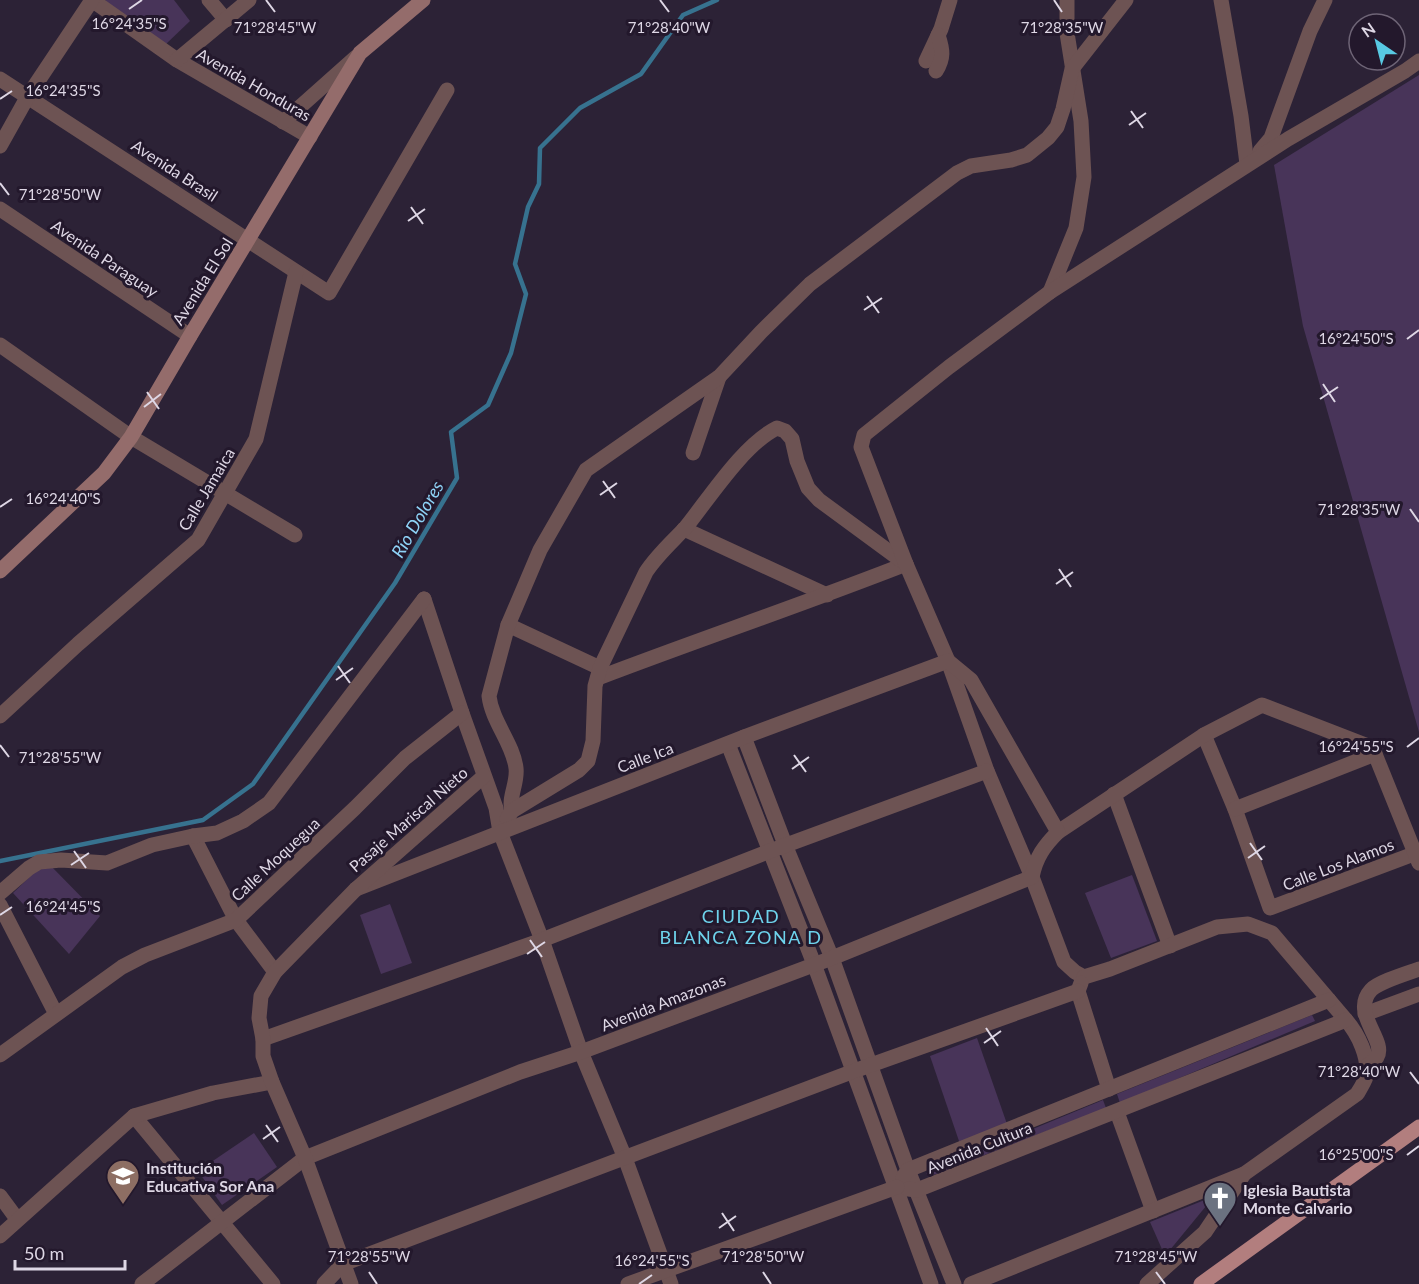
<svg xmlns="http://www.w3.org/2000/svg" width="1419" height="1284" font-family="Lato,sans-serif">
<rect width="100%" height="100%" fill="#2c2236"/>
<g fill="#483459">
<path d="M 106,0 L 174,0 L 190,21 L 166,44 L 104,2 Z"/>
<path d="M 1419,75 L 1419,732 L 1303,326 L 1274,165 Z"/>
<path d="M 49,864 L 100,916 L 69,954 L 13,893 L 42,865 Z"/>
<path d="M 1132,875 L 1157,941 L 1111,958 L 1085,893 Z"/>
<path d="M 390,904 L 412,963 L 381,974 L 360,915 Z"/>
<path d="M 1312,1015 L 1315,1021 L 1120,1103 L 1117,1094 Z"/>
<path d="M 977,1038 L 1007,1124 L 960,1144 L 930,1056 Z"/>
<path d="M 1103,1100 L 1106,1108 L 928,1177 L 926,1173 Z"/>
<path d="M 254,1133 L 277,1167 L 222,1205 L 198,1171 Z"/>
<path d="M 1207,1199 L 1211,1200 L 1165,1256 L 1150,1222 Z"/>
</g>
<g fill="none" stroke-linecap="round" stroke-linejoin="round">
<path stroke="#37728f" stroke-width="4.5" d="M 0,861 L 203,820 L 253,784 L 395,583 L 457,478 L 451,432 L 488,405 L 511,353 L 526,294 L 515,264 L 528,207 L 539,184 L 540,148 L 580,108 L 641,74 L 683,15 L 717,0"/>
<g stroke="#6d5353" stroke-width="15">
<path d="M 92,0 L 177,60 L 310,137"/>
<path d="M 209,0 L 226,20"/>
<path d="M 1221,0 L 1241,116 L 1247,164"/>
<path d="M 177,60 L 249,0"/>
<path d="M 926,61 L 941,29 L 950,0"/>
<path d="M 936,71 C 944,58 943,50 938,35"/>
<path d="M 0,79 L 329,293 L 447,90"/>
<path d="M 283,122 L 356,57"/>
<path d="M 0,146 L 28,96 L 92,0"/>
<path d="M 1260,151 L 1271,138 L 1310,31 L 1325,0"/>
<path d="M 0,209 L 190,336"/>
<path d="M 1050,292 L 1076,228 L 1084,177 L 1081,121 L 1067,33 L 1067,0"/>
<path d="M 0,345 L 131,437 L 295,535"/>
<path d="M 693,453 L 719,377"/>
<path d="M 684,529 L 827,595"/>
<path d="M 424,599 L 462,713 L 496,808 L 500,832 L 542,940 L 581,1052 L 625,1158 L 671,1284"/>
<path d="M 508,625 L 600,668"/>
<path d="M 598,678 C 700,639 804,604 906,564"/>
<path d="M 0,716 L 78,644 L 198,540 L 256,439 L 296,272"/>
<path d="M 1204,735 L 1235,809 L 1270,908 L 1419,852"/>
<path d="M 744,737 L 786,847 L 832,958 L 908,1170 L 954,1284"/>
<path d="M 728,744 L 814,964 L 931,1284"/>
<path d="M 1114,794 L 1170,946"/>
<path d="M 1235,809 L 1375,754"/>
<path d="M 512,811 C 508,797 518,783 516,768 C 513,743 492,722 489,696 L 508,625 L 540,550 L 586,470 L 719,377 L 761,332 L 810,284 L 957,173 L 971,166 L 1011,160 L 1027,155 L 1048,138 L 1057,127 L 1063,109 L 1072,69 L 1126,0"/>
<path d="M 507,819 L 512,811 L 579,770 L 588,761 L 593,741 L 595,686 L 600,668 L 646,572 C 657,555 672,542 686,527 C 710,497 744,444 777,428 L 785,431 L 792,439 L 797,461 L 808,488 L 819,500 L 906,564"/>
<path d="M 1058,832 L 1204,735 L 1262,705 L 1368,746 L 1375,754 L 1419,863"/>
<path d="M 193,836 L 236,920 L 275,972"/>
<path d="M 0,893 L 29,868 L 39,862 L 61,860 L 107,863 L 152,845 L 193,836 L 217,833 L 243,821 L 269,803 L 424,599"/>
<path d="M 0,905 L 56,1014"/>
<path d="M 1084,977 L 1075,972 L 1064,962 L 1032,877 L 987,771 L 948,661 L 906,564 L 861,447 L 864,435 L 949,367 L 1050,292 L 1288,139 L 1405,71 L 1419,61"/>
<path d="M 1084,977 L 1110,969 L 1217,927 L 1248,924 L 1272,933 L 1346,1020 C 1358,1034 1370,1058 1366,1077 C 1364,1083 1360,1089 1357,1094 L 1244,1174 L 1205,1232 L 1147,1284"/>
<path d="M 1081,983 L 1078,991 L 1109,1089"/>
<path d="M 1365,1014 L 1419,994"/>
<path d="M 263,1039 L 542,940 L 770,851 L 987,771"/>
<path d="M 0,1055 L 122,967 L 145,955 L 236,920 L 355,808 L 405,758 L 462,713"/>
<path d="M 1367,1066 C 1370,1064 1375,1060 1377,1057 C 1387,1040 1350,1013 1371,990 C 1378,982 1408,973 1419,969"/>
<path d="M 1117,1112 L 1153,1211"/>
<path d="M 134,1116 L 273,1284"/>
<path d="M 903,1177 L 908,1170 L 1329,1000"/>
<path d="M 908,1189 L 917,1190 L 1346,1020"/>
<path d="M 0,1196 L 17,1219"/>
<path d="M 0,1236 L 134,1116 L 213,1093 L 272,1082"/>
<path d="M 142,1284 L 305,1158 L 520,1072 L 581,1052 L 832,958 L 1032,877 C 1036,857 1044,846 1058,832 L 971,680 L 948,661 L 744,737 L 356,889"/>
<path d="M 324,1284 L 343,1264 L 854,1071 L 1078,991"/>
<path d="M 351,1284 L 305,1158 L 272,1082 L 263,1056 L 263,1039 L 259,1018 L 261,996 L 275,972 L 356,889 L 484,776"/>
<path d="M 628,1284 L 897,1187"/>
<path d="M 971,1284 L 1244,1174"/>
</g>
<path stroke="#946c6b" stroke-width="15" d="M 0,571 L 104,473 L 131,437 L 190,336 L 360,53 L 423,0"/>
<path stroke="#b27e7e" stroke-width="15" d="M 1201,1284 L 1419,1127"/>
</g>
<path fill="none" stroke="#ded7e5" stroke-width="2" d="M 266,0 L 275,12M 660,0 L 669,12M 1054,0 L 1062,12M 129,9 L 142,0M 0,99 L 12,91M 1131,111 L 1143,128M 1129,125 L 1146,113M 0,183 L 9,195M 411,207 L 423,224M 408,221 L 425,209M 867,296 L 879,313M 864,310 L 882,298M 1407,339 L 1419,330M 1323,384 L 1335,402M 147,392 L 159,409M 1320,399 L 1338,387M 144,407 L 161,394M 603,481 L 615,498M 600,495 L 617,483M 0,507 L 12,499M 1410,509 L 1419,522M 1059,569 L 1071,587M 1056,584 L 1073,572M 338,666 L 350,683M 336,680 L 353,668M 0,745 L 9,757M 1407,747 L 1419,738M 794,755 L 806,772M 792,769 L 809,757M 1250,843 L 1262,860M 74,851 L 86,868M 1248,858 L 1265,846M 71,865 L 89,853M 0,915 L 12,907M 530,940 L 542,957M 527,954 L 545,942M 986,1028 L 998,1046M 984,1043 L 1001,1031M 1410,1072 L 1419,1084M 266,1125 L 278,1142M 263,1139 L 280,1127M 1407,1155 L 1419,1146M 722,1213 L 734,1231M 719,1228 L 736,1216M 369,1272 L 377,1284M 763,1272 L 771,1284M 1156,1272 L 1165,1284M 639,1284 L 652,1275"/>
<defs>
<symbol id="school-pin" viewBox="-11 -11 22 30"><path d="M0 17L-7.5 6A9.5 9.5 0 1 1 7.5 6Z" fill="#8d6e63" stroke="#23182c"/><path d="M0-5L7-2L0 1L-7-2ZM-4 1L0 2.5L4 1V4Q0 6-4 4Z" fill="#fff"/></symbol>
<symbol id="church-pin" viewBox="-11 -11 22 30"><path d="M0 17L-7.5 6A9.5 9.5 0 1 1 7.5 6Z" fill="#6b7280" stroke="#23182c"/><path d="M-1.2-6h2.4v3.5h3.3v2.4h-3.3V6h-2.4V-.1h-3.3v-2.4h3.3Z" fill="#fff"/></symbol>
</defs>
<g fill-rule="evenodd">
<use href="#school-pin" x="104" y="1157" width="38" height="52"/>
<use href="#church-pin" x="1201" y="1179" width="38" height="52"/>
</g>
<g text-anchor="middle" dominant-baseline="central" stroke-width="6" stroke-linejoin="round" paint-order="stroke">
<g font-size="16" fill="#ded7e5" stroke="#23182c">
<text transform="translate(254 84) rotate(30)">Avenida Honduras</text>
<text transform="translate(175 170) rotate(33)">Avenida Brasil</text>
<text transform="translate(105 258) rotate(34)">Avenida Paraguay</text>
<text transform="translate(202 281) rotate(-58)">Avenida El Sol</text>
<text transform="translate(206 489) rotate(-59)">Calle Jamaica</text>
<text transform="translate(645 757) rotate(-21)">Calle Ica</text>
<text transform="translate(408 819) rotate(-41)">Pasaje Mariscal Nieto</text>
<text transform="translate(275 859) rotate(-43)">Calle Moquegua</text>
<text transform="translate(1338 864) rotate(-21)">Calle Los Alamos</text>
<text transform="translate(663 1002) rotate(-21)">Avenida Amazonas</text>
<text transform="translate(979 1147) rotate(-22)">Avenida Cultura</text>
</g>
<g font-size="16" font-weight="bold" fill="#ded7e5" stroke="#23182c" text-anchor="start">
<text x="146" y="1167">Institución<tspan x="146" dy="18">Educativa Sor Ana</tspan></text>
<text x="1243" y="1189">Iglesia Bautista<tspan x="1243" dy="18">Monte Calvario</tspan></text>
</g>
<g font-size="18" font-style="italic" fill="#8ed2f6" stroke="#23182c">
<text transform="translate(417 519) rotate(-60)">Río Dolores</text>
</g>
<g font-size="18" letter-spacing="1.5" fill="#6ed3ec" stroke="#23182c">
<text x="741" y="916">CIUDAD<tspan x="741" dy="21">BLANCA ZONA D</tspan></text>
</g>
</g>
<g font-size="15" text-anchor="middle" fill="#ded7e5" stroke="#23182c" stroke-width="6" stroke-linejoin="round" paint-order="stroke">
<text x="129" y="29">16°24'35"S</text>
<text x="275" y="33">71°28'45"W</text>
<text x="669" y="33">71°28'40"W</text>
<text x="1062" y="33">71°28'35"W</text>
<text x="63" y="96">16°24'35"S</text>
<text x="60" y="200">71°28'50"W</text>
<text x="1356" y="344">16°24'50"S</text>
<text x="63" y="504">16°24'40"S</text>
<text x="1359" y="515">71°28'35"W</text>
<text x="1356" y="752">16°24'55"S</text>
<text x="60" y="763">71°28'55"W</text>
<text x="63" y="912">16°24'45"S</text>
<text x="1359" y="1077">71°28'40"W</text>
<text x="1356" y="1160">16°25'00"S</text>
<text x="369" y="1262">71°28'55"W</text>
<text x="763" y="1262">71°28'50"W</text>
<text x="1156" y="1262">71°28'45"W</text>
<text x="652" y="1266">16°24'55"S</text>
</g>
<g transform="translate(1377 42) rotate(325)"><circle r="28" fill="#23182c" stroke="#6e6476" stroke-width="1.5"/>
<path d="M0-4.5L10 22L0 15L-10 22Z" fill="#58c9e3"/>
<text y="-9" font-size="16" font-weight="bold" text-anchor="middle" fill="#ded7e5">N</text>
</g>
<path d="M15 1260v9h110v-9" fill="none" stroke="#ded7e5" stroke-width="3"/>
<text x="24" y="1260" font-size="18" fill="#ded7e5" stroke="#23182c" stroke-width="4.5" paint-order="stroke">50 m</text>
</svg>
